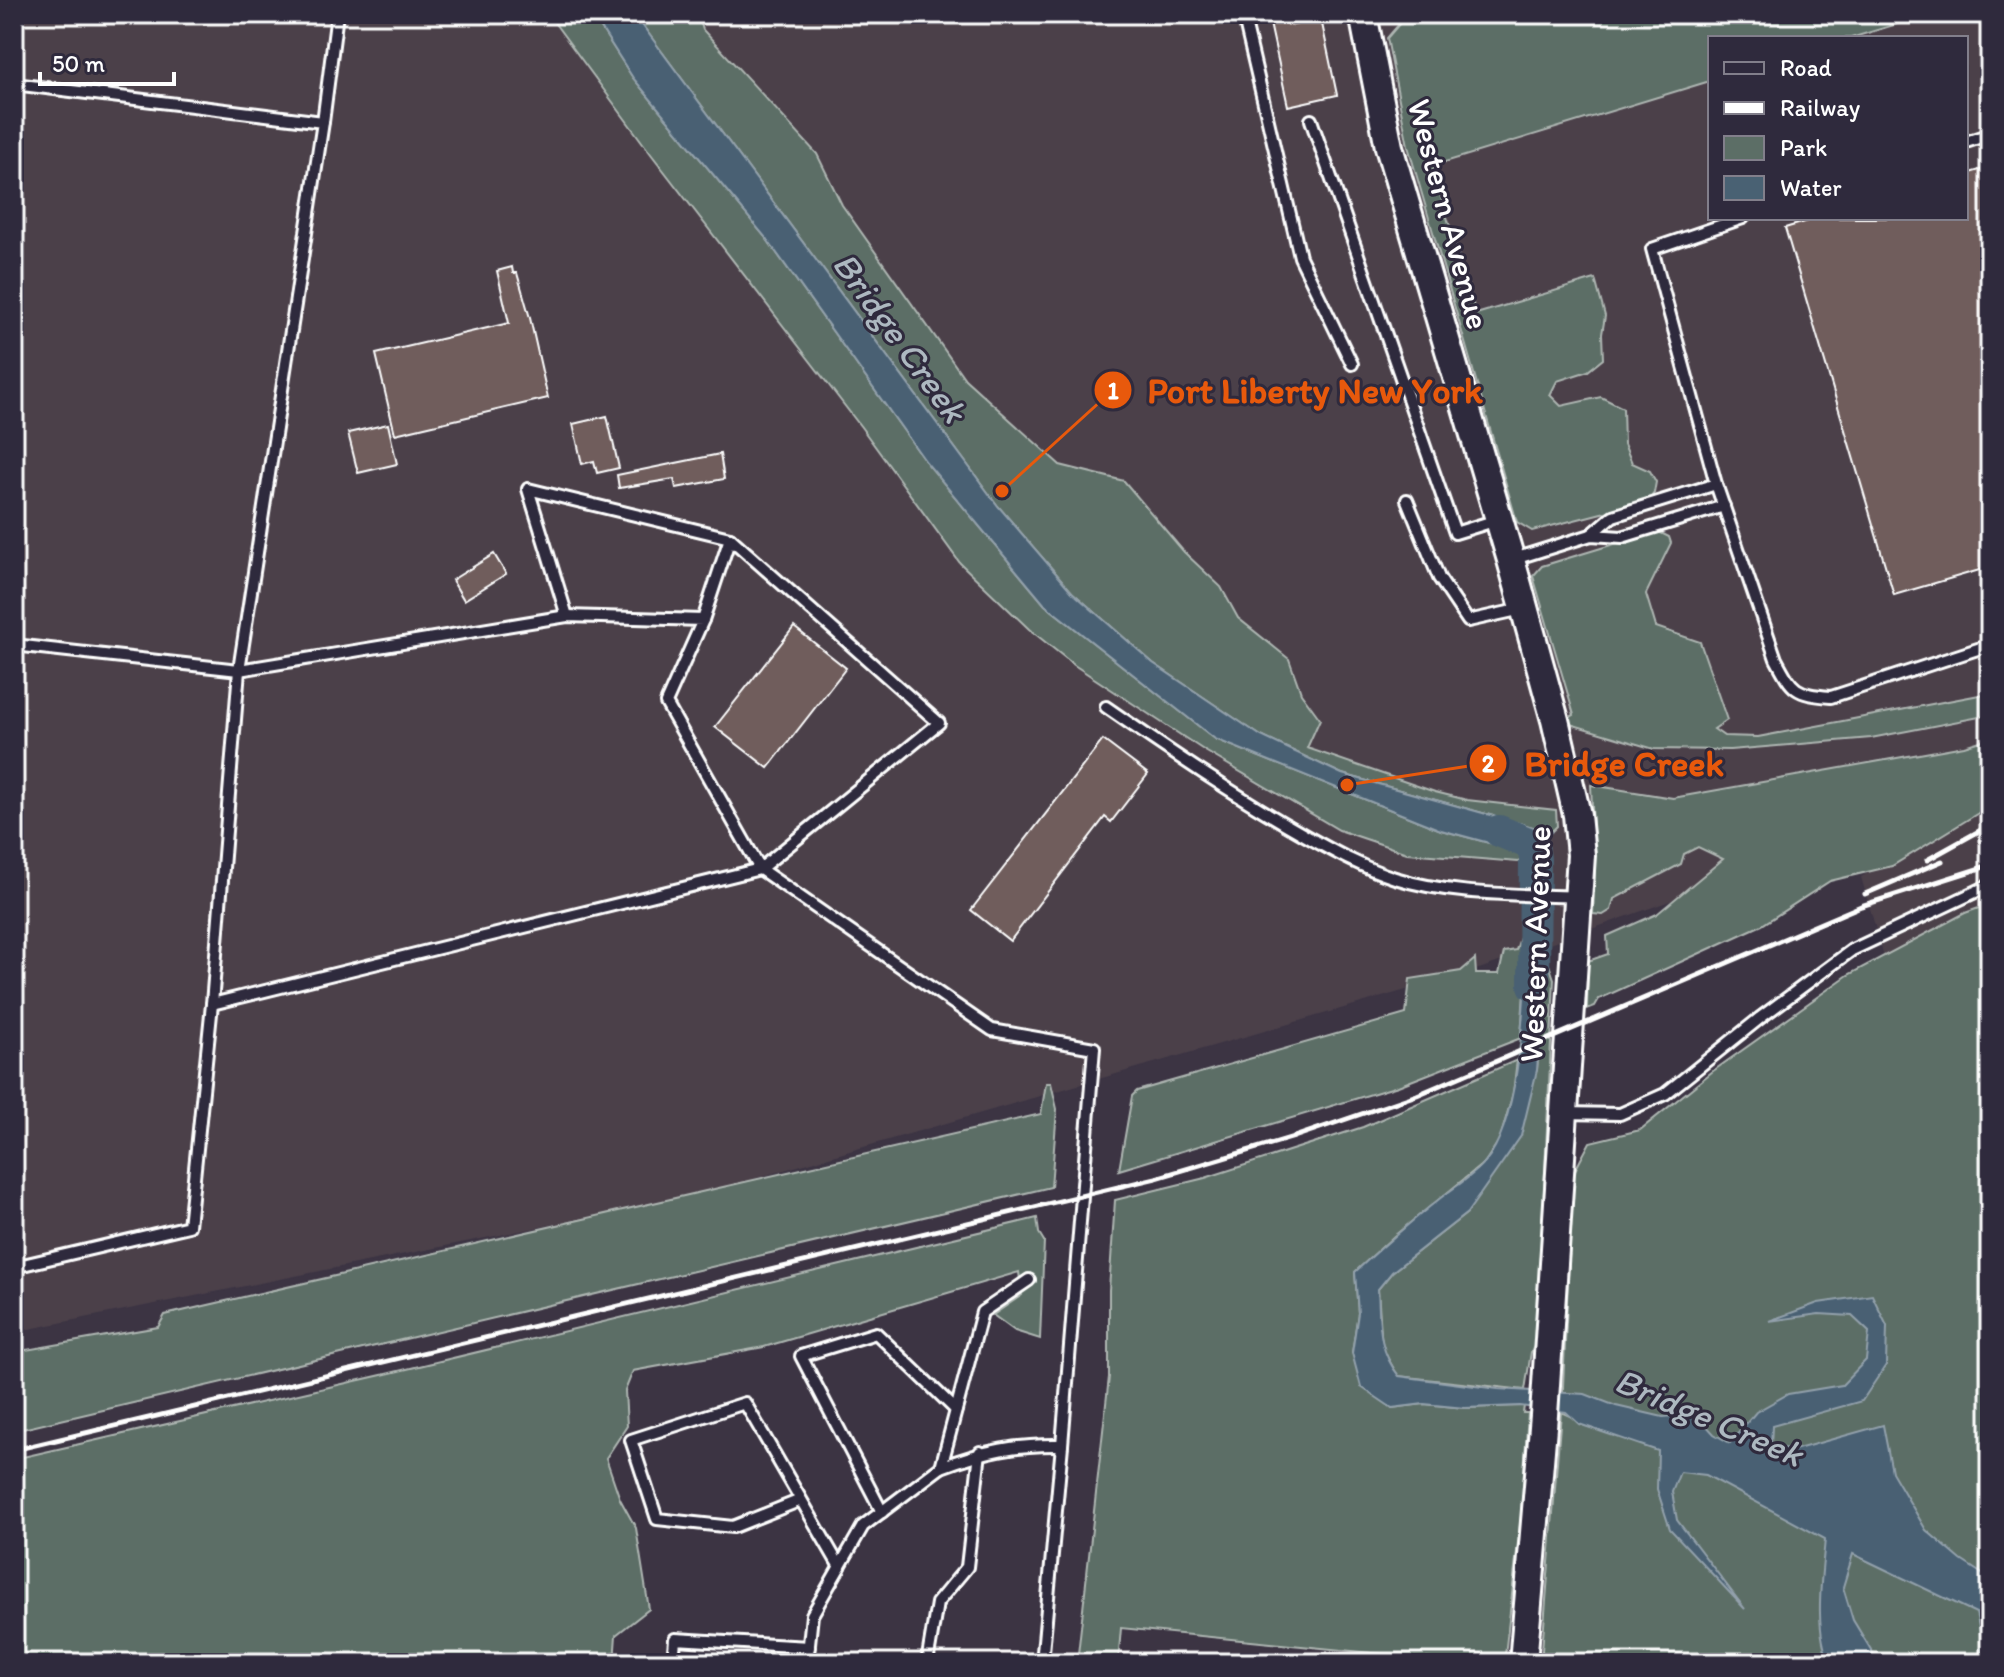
<svg xmlns="http://www.w3.org/2000/svg" width="2004" height="1677" font-family="Itim,sans-serif">
<rect width="100%" height="100%" fill="#3c3443"/>
<filter id="ink" filterUnits="userSpaceOnUse"><feTurbulence type="fractalNoise" baseFrequency=".0125" numOctaves="2"/><feDisplacementMap in="SourceGraphic" scale="16" xChannelSelector="R" yChannelSelector="G"/><feConvolveMatrix kernelMatrix="1 2 1 2 8 2 1 2 1" color-interpolation-filters="sRGB"/></filter>
<g filter="url(#ink)">
<g fill="#4b404a" fill-rule="evenodd">
<path d="M 14,14 L 1990,14 L 1990,764 L 1835,842 L 1482,968 L 691,1197 L 14,1332 ZM 1710,38 L 1966,38 L 1966,218 L 1710,218 Z"/>
<path d="M 1990,800 L 1990,933 L 1892,985 L 1861,877 Z"/>
</g>
<g fill="#5c6e66" stroke="#aeb6b2" stroke-width="2">
<path d="M 548,14 L 592,14 L 633,78 L 766,238 L 926,462 L 1045,605 L 1215,739 L 1441,830 L 1530,854 L 1518,862 L 1407,853 L 1339,830 L 1205,751 L 1074,665 L 1029,629 L 960,563 L 861,427 L 651,154 Z"/>
<path d="M 634,14 L 698,14 L 703,30 L 817,154 L 842,205 L 965,379 L 1060,465 L 1124,481 L 1184,552 L 1221,587 L 1238,618 L 1289,659 L 1301,693 L 1320,719 L 1307,748 L 1435,792 L 1467,800 L 1556,810 L 1557,826 L 1551,832 L 1342,774 L 1261,736 L 1153,663 L 1072,592 L 998,506 Z"/>
<path d="M 1401,14 L 1930,14 L 1851,38 L 1710,38 L 1710,81 L 1435,165 L 1433,170 L 1476,314 L 1595,279 L 1605,316 L 1602,334 L 1603,359 L 1588,371 L 1557,381 L 1550,395 L 1561,406 L 1601,397 L 1623,408 L 1624,444 L 1632,463 L 1650,471 L 1656,482 L 1654,493 L 1648,501 L 1532,531 L 1517,522 L 1408,146 L 1387,38 L 1400,23 Z"/>
<path d="M 1657,531 L 1669,537 L 1671,543 L 1646,594 L 1656,627 L 1700,642 L 1727,720 L 1714,729 L 1724,736 L 1758,737 L 1990,693 L 1990,715 L 1871,738 L 1730,750 L 1654,749 L 1570,724 L 1568,718 L 1574,715 L 1533,576 L 1542,566 Z"/>
<path d="M 1990,738 L 1990,805 L 1980,812 L 1892,866 L 1830,881 L 1762,925 L 1599,999 L 1595,1006 L 1587,1009 L 1588,961 L 1608,954 L 1607,936 L 1657,914 L 1723,859 L 1698,847 L 1684,854 L 1681,864 L 1614,899 L 1611,910 L 1603,915 L 1593,914 L 1595,872 L 1591,785 L 1673,798 L 1964,746 Z"/>
<path d="M 1990,904 L 1990,1663 L 1541,1663 L 1561,1412 L 1572,1417 L 1574,1394 L 1563,1393 L 1563,1386 L 1573,1174 L 1590,1142 L 1640,1130 L 1713,1071 L 1848,975 L 1965,913 Z"/>
<path d="M 1524,925 L 1528,930 L 1521,1038 L 1398,1086 L 1119,1170 L 1132,1096 L 1137,1091 L 1406,1014 L 1410,979 L 1461,971 L 1475,959 L 1476,974 L 1499,974 L 1504,952 L 1516,950 Z"/>
<path d="M 1546,956 L 1554,979 L 1537,1341 L 1531,1352 L 1525,1390 L 1398,1376 L 1382,1348 L 1378,1289 L 1392,1272 L 1467,1213 L 1537,1070 Z"/>
<path d="M 1517,1060 L 1513,1093 L 1500,1139 L 1485,1162 L 1394,1236 L 1355,1272 L 1358,1313 L 1352,1353 L 1392,1408 L 1424,1404 L 1465,1408 L 1520,1406 L 1524,1406 L 1523,1413 L 1528,1413 L 1521,1516 L 1505,1655 L 1491,1663 L 1473,1663 L 1121,1628 L 1118,1663 L 1077,1663 L 1109,1377 L 1109,1290 L 1115,1200 L 1205,1178 L 1363,1127 Z"/>
<path d="M 1046,1083 L 1051,1083 L 1057,1109 L 1051,1187 L 14,1431 L 14,1352 L 158,1327 L 165,1315 L 1041,1114 Z"/>
<path d="M 1037,1218 L 1039,1233 L 1044,1241 L 1040,1339 L 1015,1331 L 993,1315 L 1022,1295 L 1019,1272 L 764,1347 L 633,1371 L 625,1391 L 627,1426 L 606,1458 L 620,1499 L 636,1528 L 649,1609 L 616,1635 L 614,1663 L 14,1663 L 14,1459 L 386,1374 Z"/>
</g>
<g fill="#496173" stroke="#92a0ab" stroke-width="2">
<path d="M 592,14 L 634,14 L 998,506 L 1072,592 L 1153,663 L 1261,736 L 1342,774 L 1551,832 L 1530,854 L 1441,830 L 1215,739 L 1045,605 L 926,462 L 766,238 L 633,78 Z"/>
<path d="M 1528,930 L 1546,956 L 1537,1070 L 1521,1136 L 1467,1213 L 1392,1272 L 1378,1289 C 1380,1322 1377,1349 1399,1376 L 1498,1389 L 1585,1394 L 1616,1406 L 1663,1417 L 1696,1414 L 1714,1434 L 1730,1443 L 1756,1412 L 1788,1394 L 1842,1385 L 1866,1360 L 1869,1332 L 1852,1316 L 1819,1314 L 1769,1321 L 1818,1303 L 1872,1295 L 1887,1326 L 1886,1365 L 1862,1401 L 1772,1426 L 1771,1446 L 1794,1450 L 1883,1425 L 1892,1472 L 1926,1530 L 1961,1560 L 1990,1579 L 1990,1663 L 1978,1663 L 1983,1645 L 1976,1613 L 1853,1554 L 1843,1587 L 1853,1620 L 1879,1663 L 1830,1663 C 1813,1629 1822,1575 1825,1539 L 1706,1475 L 1680,1472 L 1672,1492 L 1677,1520 L 1745,1609 L 1670,1529 L 1657,1489 L 1658,1451 L 1579,1424 L 1566,1412 L 1520,1406 L 1465,1408 L 1424,1404 L 1392,1408 L 1361,1387 L 1352,1353 L 1358,1313 L 1355,1272 C 1382,1247 1409,1223 1438,1200 C 1453,1188 1473,1176 1485,1162 C 1523,1118 1524,989 1528,930 Z"/>
</g>
<g fill="none" stroke-linecap="round" stroke-linejoin="round">
<path stroke="#496173" stroke-width="32" d="M 1499,831 L 1533,845 L 1535,859 L 1534,985"/>
</g>
<g fill="#6f5d5c" stroke="#fff" stroke-width="2">
<path d="M 1268,14 L 1291,14 L 1293,25 L 1321,19 L 1337,95 L 1288,106 Z"/>
<path d="M 1990,167 L 1990,567 L 1894,595 L 1785,228 L 1818,218 L 1966,218 L 1966,174 Z"/>
<path d="M 512,267 L 513,273 L 517,273 L 530,318 L 548,398 L 395,434 L 376,354 L 509,323 L 497,271 Z"/>
<path d="M 607,416 L 619,468 L 597,473 L 594,461 L 582,464 L 573,424 Z"/>
<path d="M 388,424 L 397,464 L 358,473 L 348,433 Z"/>
<path d="M 720,454 L 724,479 L 676,488 L 674,479 L 619,488 L 617,475 Z"/>
<path d="M 494,554 L 506,574 L 464,600 L 452,580 Z"/>
<path d="M 794,627 L 846,668 L 768,768 L 715,727 Z"/>
<path d="M 1103,740 L 1148,774 L 1111,822 L 1105,817 L 1010,941 L 971,910 Z"/>
</g>
<g fill="none" stroke-linecap="round" stroke-linejoin="round">
<defs>
<g id="lane">
<path d="M 1243,14 L 1300,257 L 1352,364"/>
<path d="M 14,84 L 323,122 L 239,670 L 212,1004 L 189,1226 L 14,1267"/>
<path d="M 1311,120 L 1455,533 L 1497,520"/>
<path d="M 323,122 L 337,14"/>
<path d="M 1966,142 L 1990,134"/>
<path d="M 1743,218 L 1652,249 L 1716,484 L 1776,659 C 1793,691 1795,694 1831,697 L 1990,645"/>
<path d="M 1407,500 L 1439,578 L 1468,621 L 1522,609"/>
<path d="M 1591,535 L 1613,516 L 1716,484"/>
<path d="M 1511,560 L 1591,535 L 1622,537 L 1724,506"/>
<path d="M 567,616 L 528,489 L 730,538"/>
<path d="M 14,645 L 239,670 L 567,616 L 703,620 L 666,703 L 760,869 L 992,1030 L 1094,1048 L 1062,1445 L 1042,1663"/>
<path d="M 1106,707 C 1171,752 1237,797 1306,836 C 1335,852 1363,868 1395,878 C 1453,896 1516,894 1577,897"/>
<path d="M 212,1004 L 760,869 L 939,723 L 730,538 L 703,620"/>
<path d="M 1564,1113 L 1620,1114 L 1665,1094 L 1760,1018 L 1852,950 L 1990,885"/>
<path d="M 1029,1280 L 982,1312 L 941,1467 C 984,1451 1017,1444 1062,1445"/>
<path d="M 801,1500 L 733,1527 L 657,1519 L 631,1440 L 745,1403 L 840,1567"/>
<path d="M 882,1512 L 801,1356 L 876,1333 L 956,1410"/>
<path d="M 673,1663 L 675,1639 L 809,1647"/>
<path d="M 807,1663 L 812,1615 L 863,1526 L 941,1467"/>
<path d="M 927,1663 L 937,1603 L 967,1567 L 980,1452"/>
</g>
<path id="secondary" d="M 1363,14 L 1389,147 L 1511,560 L 1555,720 L 1577,815 L 1581,855 L 1544,1415 L 1523,1663"/>
</defs>
<use href="#lane" stroke="#fff" stroke-width="16"/>
<use href="#secondary" stroke="#fff" stroke-width="32"/>
<use href="#lane" stroke="#2f2a3d" stroke-width="10"/>
<use href="#secondary" stroke="#2f2a3d" stroke-width="26"/>
<g stroke="#fff" stroke-width="5">
<path d="M 1927,860 L 1990,825"/>
<path d="M 1865,894 L 1942,861"/>
<path d="M 14,1450 L 1156,1178 L 1294,1137 L 1417,1095 L 1861,906 L 1990,865"/>
</g>
</g>
</g>
<g text-anchor="middle" dominant-baseline="central" stroke-width="6" stroke-linejoin="round" paint-order="stroke">
<g font-size="34" fill="#fff" stroke="#2f2a3d">
<text transform="translate(1449 214) rotate(75)">Western Avenue</text>
<text transform="translate(1535 944) rotate(-88)">Western Avenue</text>
</g>
<g font-size="36" font-style="italic" fill="#adb8c0" stroke="#2f2a3d">
<text transform="translate(900 337) rotate(54)">Bridge Creek</text>
<text transform="translate(1709 1417) rotate(23)">Bridge Creek</text>
</g>
</g>
<path fill="none" stroke="#e8590c" stroke-width="3" d="M1002 491L1113 390M1347 785L1488 763"/>
<g fill="#e8590c" stroke="#2f2a3d" stroke-width="3">
<circle cx="1002" cy="491" r="8"/>
<circle cx="1347" cy="785" r="8"/>
<circle cx="1113" cy="390" r="20"/>
<circle cx="1488" cy="763" r="20"/>
</g>
<g font-size="24" text-anchor="middle" font-weight="bold" fill="#fff">
<text x="1113" y="399">1</text>
<text x="1488" y="772">2</text>
</g>
<g font-size="36" text-anchor="middle" font-weight="bold" fill="#e8590c" stroke="#2f2a3d" stroke-width="6" stroke-linejoin="round" paint-order="stroke">
<text x="1315" y="403">Port Liberty New York</text>
<text x="1624" y="776">Bridge Creek</text>
</g>
<rect width="2004" height="1677" fill="none" stroke="#2f2a3d" stroke-width="48"/>
<rect x="24" y="24" width="1956" height="1629" fill="none" stroke="#fff" stroke-width="3" filter="url(#ink)"/>
<rect x="1708" y="36" width="260" height="184" fill="#2f2a3d" stroke="#827f8b" stroke-width="2"/>
<rect x="1724" y="62" width="40" height="12" fill="#2f2a3d" stroke="#827f8b" stroke-width="2"/>
<text x="1780" y="76" font-size="24" fill="#ffffff">Road</text>
<rect x="1724" y="102" width="40" height="12" fill="#ffffff" stroke="#827f8b" stroke-width="2"/>
<text x="1780" y="116" font-size="24" fill="#ffffff">Railway</text>
<rect x="1724" y="136" width="40" height="24" fill="#5c6e66" stroke="#827f8b" stroke-width="2"/>
<text x="1780" y="156" font-size="24" fill="#ffffff">Park</text>
<rect x="1724" y="176" width="40" height="24" fill="#496173" stroke="#827f8b" stroke-width="2"/>
<text x="1780" y="196" font-size="24" fill="#ffffff">Water</text>
<path d="M40 72v12h134v-12" fill="none" stroke="#ffffff" stroke-width="4"/>
<text x="52" y="72" font-size="24" fill="#ffffff" stroke="#2f2a3d" stroke-width="6" paint-order="stroke">50 m</text>
</svg>
